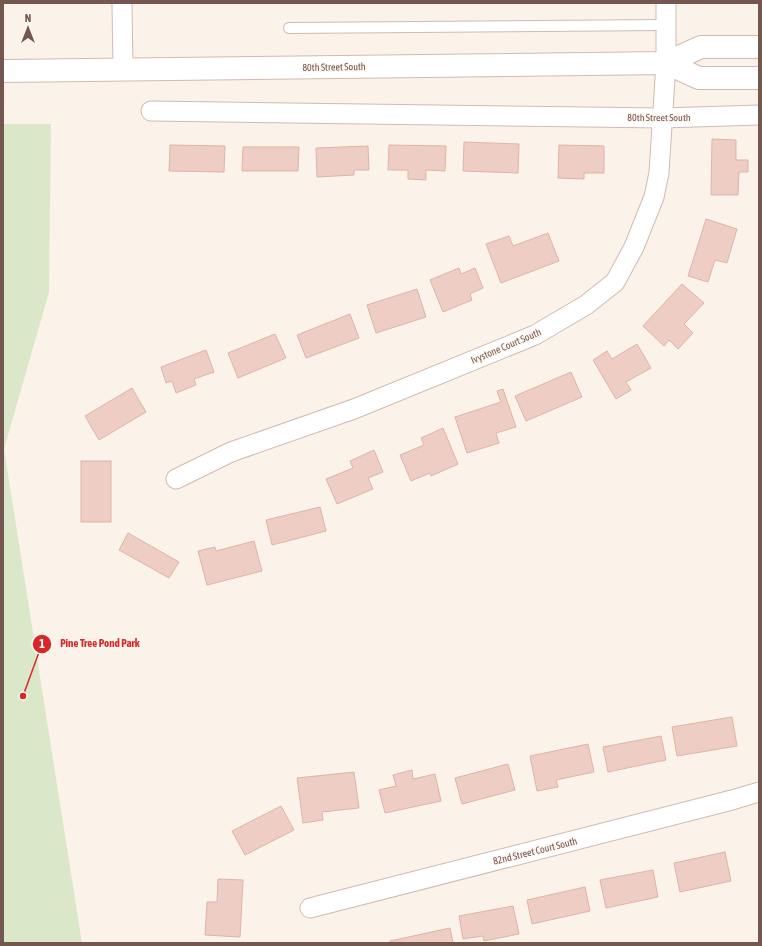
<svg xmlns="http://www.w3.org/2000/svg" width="762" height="946" font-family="'Asap Condensed',sans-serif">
<rect width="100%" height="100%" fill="#fbf2ea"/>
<path fill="#dae8c9" d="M 3,124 L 51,124 L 49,292 L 4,449 L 82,943 L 3,943 Z"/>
<g fill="#eecec4" stroke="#e0b3a6">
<path d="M 712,139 L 736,140 L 736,160 L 748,160 L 748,172 L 739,172 L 738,195 L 711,195 Z"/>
<path d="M 464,142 L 519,144 L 518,173 L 463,171 Z"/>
<path d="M 170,145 L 225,146 L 224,172 L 169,171 Z"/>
<path d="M 389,145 L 446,146 L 445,171 L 426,170 L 426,180 L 408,179 L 408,170 L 388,170 Z"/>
<path d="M 559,145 L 604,146 L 604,173 L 584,173 L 584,179 L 558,178 Z"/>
<path d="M 368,146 L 369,170 L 354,170 L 354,175 L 317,177 L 316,148 Z"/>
<path d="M 243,147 L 299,147 L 298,171 L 242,171 Z"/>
<path d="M 706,219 L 737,229 L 727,263 L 715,260 L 708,282 L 688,276 Z"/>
<path d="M 548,233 L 559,261 L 501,283 L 486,244 L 509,236 L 513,246 Z"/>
<path d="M 459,268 L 461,274 L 475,268 L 483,288 L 470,294 L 472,300 L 443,312 L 430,280 Z"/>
<path d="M 682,284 L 704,303 L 684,324 L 693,333 L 678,349 L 669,340 L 664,346 L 643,326 Z"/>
<path d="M 417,289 L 426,317 L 376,333 L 367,305 Z"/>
<path d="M 350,314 L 359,338 L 306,358 L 297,335 Z"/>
<path d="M 275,334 L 286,358 L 238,378 L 228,353 Z"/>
<path d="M 637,344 L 651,368 L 626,382 L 631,390 L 616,399 L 593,360 L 607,351 L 612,359 Z"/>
<path d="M 206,350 L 214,372 L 194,379 L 196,385 L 176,393 L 172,381 L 166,383 L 161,367 Z"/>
<path d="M 571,372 L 582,397 L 526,421 L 515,396 Z"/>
<path d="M 132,388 L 146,412 L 99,440 L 85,416 Z"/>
<path d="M 503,389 L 516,427 L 496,433 L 499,443 L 467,453 L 455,417 L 501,402 L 497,391 Z"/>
<path d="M 443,428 L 458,464 L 431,476 L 430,473 L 411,481 L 400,455 L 424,445 L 421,438 Z"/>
<path d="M 374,450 L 383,472 L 368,478 L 373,489 L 337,504 L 326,479 L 353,468 L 350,461 Z"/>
<rect x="81" y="461" width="30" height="61"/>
<path d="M 320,507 L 326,531 L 272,545 L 266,520 Z"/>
<path d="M 128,533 L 179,562 L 169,578 L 119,550 Z"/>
<path d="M 254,541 L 262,571 L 207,585 L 198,551 L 215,547 L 216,551 Z"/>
<path d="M 732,717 L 737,746 L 677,756 L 672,727 Z"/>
<path d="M 661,736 L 666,760 L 608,772 L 603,747 Z"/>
<path d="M 588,744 L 594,772 L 556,780 L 558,787 L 537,791 L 530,756 Z"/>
<path d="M 508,764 L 515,790 L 462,804 L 455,778 Z"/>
<path d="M 412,770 L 413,779 L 435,774 L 441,801 L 385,813 L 379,790 L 396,786 L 393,775 Z"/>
<path d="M 354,772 L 359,808 L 322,812 L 323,820 L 303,823 L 297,778 Z"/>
<path d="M 281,806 L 294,830 L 245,855 L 232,831 Z"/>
<path d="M 725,852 L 731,881 L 680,892 L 674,863 Z"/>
<path d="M 653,870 L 658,897 L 606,908 L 600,880 Z"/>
<path d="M 218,879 L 243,880 L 240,937 L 205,935 L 207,902 L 217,902 Z"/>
<path d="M 585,887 L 590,911 L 532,924 L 527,900 Z"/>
<path d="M 513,906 L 519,934 L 484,941 L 483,936 L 463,939 L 459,916 Z"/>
<path d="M 450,928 L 453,943 L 390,943 L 390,941 Z"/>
</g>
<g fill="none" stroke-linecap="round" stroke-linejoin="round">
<defs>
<path id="service" d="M 289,28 L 666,25"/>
<g id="minor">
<path d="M 122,3 L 123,70"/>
<path d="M 151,111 L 663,118 L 759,115"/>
<path d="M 176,479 L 231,452 L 354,409 L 535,335 L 586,305 L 615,282 L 634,247 L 654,197 L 659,173 L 666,63 L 666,3"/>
<path d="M 310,908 L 732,800 L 759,792"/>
</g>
<g id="secondary">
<path d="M 666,63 L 699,78 L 759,78"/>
<path d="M 3,71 L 666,63 L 701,47 L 759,47"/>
</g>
</defs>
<use href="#service" stroke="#cfbbb3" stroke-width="12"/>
<use href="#minor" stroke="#cfbbb3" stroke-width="21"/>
<use href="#secondary" stroke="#d1bab1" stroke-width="24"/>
<use href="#service" stroke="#fff" stroke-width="10"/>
<use href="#minor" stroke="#fff" stroke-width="19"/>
<use href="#secondary" stroke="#fff" stroke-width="22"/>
</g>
<g text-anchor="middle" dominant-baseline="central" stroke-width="3" stroke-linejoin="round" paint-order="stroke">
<g font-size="10" fill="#74574f" stroke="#fef7f1">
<text transform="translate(334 67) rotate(-1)">80th Street South</text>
<text x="659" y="117">80th Street South</text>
<text transform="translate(506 346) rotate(-23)">Ivystone Court South</text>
<text transform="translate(535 851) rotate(-14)">82nd Street Court South</text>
</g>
</g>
<path fill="none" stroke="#d62828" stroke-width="1.5" d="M23 696L42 644"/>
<g fill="#d62828" stroke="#fef7f1" stroke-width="1.5">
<circle cx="23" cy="696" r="4"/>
<circle cx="42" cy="644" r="10"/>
</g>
<g font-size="12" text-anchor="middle" font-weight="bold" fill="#fff">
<text x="42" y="648">1</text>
</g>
<g font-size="11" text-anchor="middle" font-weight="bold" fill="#d62828" stroke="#fef7f1" stroke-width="3" stroke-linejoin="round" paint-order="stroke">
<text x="100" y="647">Pine Tree Pond Park</text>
</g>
<rect width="762" height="946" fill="none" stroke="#74574f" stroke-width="8"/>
<g transform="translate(28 28)" stroke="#fef7f1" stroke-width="3" paint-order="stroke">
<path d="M0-3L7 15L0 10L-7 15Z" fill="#74574f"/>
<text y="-6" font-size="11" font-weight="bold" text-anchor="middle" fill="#74574f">N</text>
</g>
</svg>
